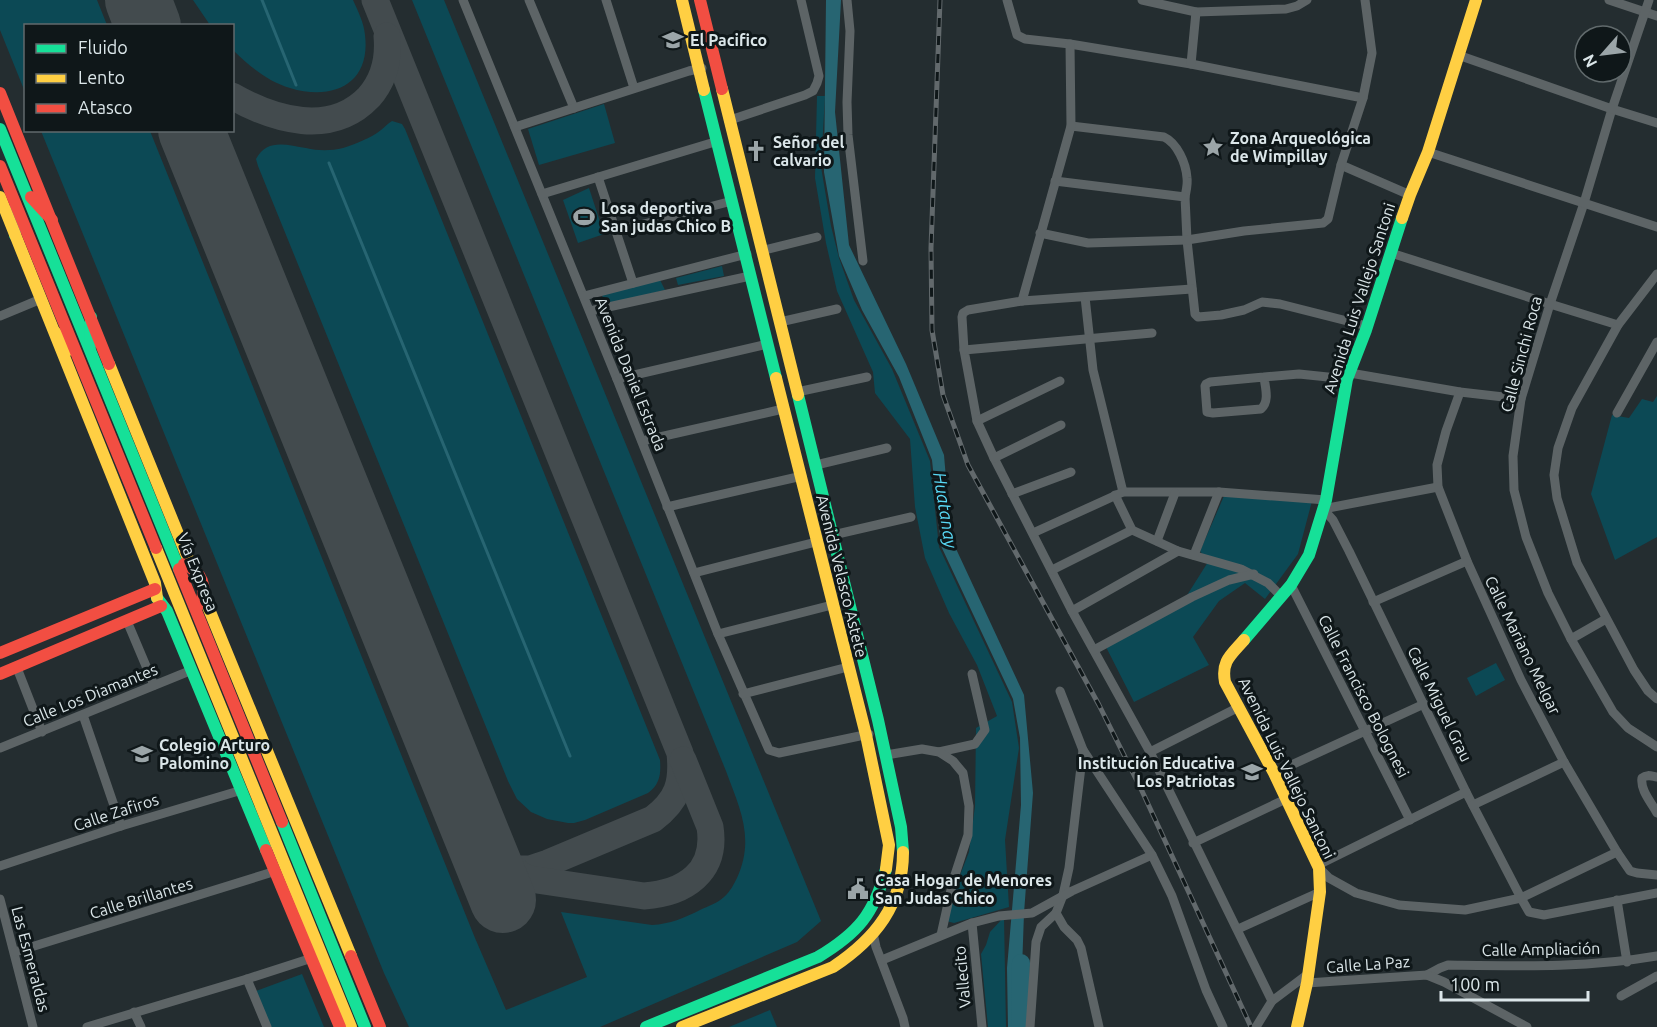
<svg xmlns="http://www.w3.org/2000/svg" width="1657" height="1027" font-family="Ubuntu,sans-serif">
<rect width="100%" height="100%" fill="#242d30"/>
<g fill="#0c4955">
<path d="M 0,0 L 97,0 L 107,25 L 26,26 L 25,92 L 0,30 Z"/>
<path d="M 193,0 L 353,0 C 358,11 364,23 365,35 C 371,85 332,101 290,88 C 268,82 249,66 233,50 L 232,26 L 210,25 Z"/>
<path d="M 412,0 L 444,0 L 821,921 L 797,942 L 600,1027 L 409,1027 L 384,973 L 41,131 L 150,131 L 475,938 L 506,1010 L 587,977 L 561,912 L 652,925 C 670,924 684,918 700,910 C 708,906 718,903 724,897 C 730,892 734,884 737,878 C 755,838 740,809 726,771 Z"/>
<path d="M 817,96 L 825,96 L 821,167 L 831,226 L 839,258 L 854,300 L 892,369 L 930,461 L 939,547 L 1012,702 L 1019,748 L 1005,840 L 1009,907 L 954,923 L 946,921 L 957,883 L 969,852 L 975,806 L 976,728 L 997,716 L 977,665 L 949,613 L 925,558 L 915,507 L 910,439 L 875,393 L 873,372 L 837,291 L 826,243 L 815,178 Z"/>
<path d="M 604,104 L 615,143 L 539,165 L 528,129 Z"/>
<path d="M 392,121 L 402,124 L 405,129 L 660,760 C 661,774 660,784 648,793 L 585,820 L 574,823 L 568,823 L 547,819 L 531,812 L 517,799 L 508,781 L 258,166 L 256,159 C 267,138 287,145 306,148 C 318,151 331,151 343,148 C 355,144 371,138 381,130 C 385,127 387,124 392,121 Z"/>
<path d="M 589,188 L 604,234 L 578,243 L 563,200 Z"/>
<path d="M 722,266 L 724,276 L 678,285 L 676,278 Z"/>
<path d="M 660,280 L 665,290 L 605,305 L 602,295 Z"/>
<path d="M 1657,396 L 1657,537 L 1615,560 L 1591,494 L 1612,415 L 1629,418 L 1642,399 L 1653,402 Z"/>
<path d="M 1224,496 L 1312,501 L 1298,554 L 1265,599 L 1245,583 L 1219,601 L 1193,637 L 1209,665 L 1134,702 L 1106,647 L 1184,600 L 1208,562 L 1200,551 Z"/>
<path d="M 1496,663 L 1505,680 L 1476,696 L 1467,678 Z"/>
<path d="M 1004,917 L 1006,1027 L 988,1027 L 981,954 L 986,945 L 990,932 Z"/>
<path d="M 302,974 L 324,1027 L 271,1027 L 256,991 Z"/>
<path d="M 770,1010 L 777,1027 L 729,1027 Z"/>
</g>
<path fill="#276572" d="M 826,0 L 841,0 L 835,112 L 849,245 L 906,364 L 944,455 L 951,538 L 1024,695 L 1033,793 L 1024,913 L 1020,1027 L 1008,1027 L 1007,968 L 1021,805 L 1020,738 L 1013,699 L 941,546 L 932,460 L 899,377 L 862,310 L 839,256 L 824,172 Z"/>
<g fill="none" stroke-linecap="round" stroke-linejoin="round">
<g stroke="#276572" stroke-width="3">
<path d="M 262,0 L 296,85"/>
<path d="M 329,163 L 570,756"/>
</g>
<path stroke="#276572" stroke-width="18" d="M 1020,1027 L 1021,963"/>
<g stroke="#434b4e" stroke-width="27">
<path d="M 142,0 L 161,26"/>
<path d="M 375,0 L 680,753 C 683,783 678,800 653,819 L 548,863 L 530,869 L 514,869 L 502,866 L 486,852 L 476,835"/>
<path d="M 232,96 C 274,120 331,137 369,97 C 384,80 389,58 387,36"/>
<path d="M 210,177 C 206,161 203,146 212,130"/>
<path d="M 515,870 L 522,876 L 530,879 L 644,896 C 685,893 717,872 710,827 L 683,760"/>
</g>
<g stroke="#434b4e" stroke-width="66">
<path d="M 138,0 L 148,26"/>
<path d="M 191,130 L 503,900"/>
</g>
<g stroke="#5d6466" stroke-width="9">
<path d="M 463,0 L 617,379 L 718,634 L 769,750 L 779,753 L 869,734"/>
<path d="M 529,0 L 574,108"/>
<path d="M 606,0 L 634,88"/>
<path d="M 847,0 L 850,31 L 847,102 L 848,135 L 863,261"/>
<path d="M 1007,0 L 1017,35 L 1025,39 L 1070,44 L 1191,64 L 1363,98"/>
<path d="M 1142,0 L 1196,12 L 1286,9 L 1297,6 L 1307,0"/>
<path d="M 1609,0 L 1657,16"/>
<path d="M 1649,0 L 1612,109 L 1584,203 L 1550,304 L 1521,399 L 1513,456 L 1514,490 L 1526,537 L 1548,593 L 1571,639 L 1613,712 L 1628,728 L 1657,747"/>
<path d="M 1458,55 L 1612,109 L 1657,123"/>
<path d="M 1191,64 L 1196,12"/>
<path d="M 730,120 L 805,95 L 813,91 L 817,83 L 819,76 L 801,0"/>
<path d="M 1071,126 L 1164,137 C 1177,143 1186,163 1187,178 C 1188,184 1186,191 1185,197"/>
<path d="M 515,127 L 689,71 L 702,68"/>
<path d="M 1428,152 L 1657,227"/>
<path d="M 1341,165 L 1410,195"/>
<path d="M 598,177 L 633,283"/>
<path d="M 1055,181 L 1185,197 L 1187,240 L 1195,314 L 1198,317 L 1221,315 L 1244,310 L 1262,302 L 1280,304 L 1367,326"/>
<path d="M 542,194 L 718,141"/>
<path d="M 617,231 L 732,201"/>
<path d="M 1040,233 L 1088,243 L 1187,240 L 1244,231 L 1323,223 L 1328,219 L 1341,165 L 1363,98 L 1372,53 L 1365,0"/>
<path d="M 761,251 L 817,237"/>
<path d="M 1391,253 L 1550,304 L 1618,325"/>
<path d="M 1657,274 L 1618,325 L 1572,408 L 1558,448 L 1554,475 L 1557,498 L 1577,563 L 1634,670 L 1648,691 L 1657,699"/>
<path d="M 584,296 L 747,254"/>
<path d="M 1085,297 L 1093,370 L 1123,492"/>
<path d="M 1022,301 L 1071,126 L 1070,44"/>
<path d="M 590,311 L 750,276"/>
<path d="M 0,316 L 41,299"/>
<path d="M 780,322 L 837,309"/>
<path d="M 1152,333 L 964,350 L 977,421 L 994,458 L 1072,611 L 1150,752 L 1272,1001"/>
<path d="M 964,350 L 962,317 L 963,313 L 968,310 L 1022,301 L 1192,289"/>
<path d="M 1350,373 L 1460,392 L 1521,399"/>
<path d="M 1264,377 C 1265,387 1270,401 1261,409 L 1213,413 L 1207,412 L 1205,386 L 1206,384 L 1210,382 L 1264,377 L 1299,374 L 1347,379"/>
<path d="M 617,379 L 768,344"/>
<path d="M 797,392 L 867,377"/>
<path d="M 1460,392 L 1446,431 L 1437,465 L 1438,487 L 1467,561 L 1521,680 L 1564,762 L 1617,852 L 1630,871 L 1637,873 L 1657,875"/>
<path d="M 1617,413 L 1657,342"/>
<path d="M 977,421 L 1060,381"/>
<path d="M 642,441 L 783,409"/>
<path d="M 994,458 L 1061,425"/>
<path d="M 816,465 L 887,448"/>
<path d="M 1438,487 L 1323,509 L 1333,520 L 1349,551 L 1466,792 L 1521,898 L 1529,912 L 1544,915 L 1657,893"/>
<path d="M 1012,494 L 1071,472"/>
<path d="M 1115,495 L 1132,530 L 1178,551 L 1241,569 L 1268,583 L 1281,596"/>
<path d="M 667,507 L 802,476"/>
<path d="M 1033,533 L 1123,492 L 1219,492 L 1326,500"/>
<path d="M 833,535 L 911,517"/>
<path d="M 1157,541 L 1175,493"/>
<path d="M 1194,555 L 1219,492"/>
<path d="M 1052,570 L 1132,530"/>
<path d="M 694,573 L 816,542"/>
<path d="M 1291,585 L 1410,820"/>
<path d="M 1373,602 L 1467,561"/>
<path d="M 1072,611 L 1178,551"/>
<path d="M 127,621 L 154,685"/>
<path d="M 718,634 L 832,605"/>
<path d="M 1571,639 L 1606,619"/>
<path d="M 1094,650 L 1192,597 L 1229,580 L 1254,574"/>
<path d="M 17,668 L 42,732"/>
<path d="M 1060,691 L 1083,750 L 1069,868 L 1063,895 L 1056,913 L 1064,927 L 1077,940 L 1081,948 L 1099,1027"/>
<path d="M 743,694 L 848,667"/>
<path d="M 83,715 L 121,826"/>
<path d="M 0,748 L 192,670"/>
<path d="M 1083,750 L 1152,855 L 1172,896 L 1206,990 L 1223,1027"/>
<path d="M 939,752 L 975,744 L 985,730 L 972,674"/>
<path d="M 1150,752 L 1239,707"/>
<path d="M 886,755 L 922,749 L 939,752 L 953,761 L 963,773 L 969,806 L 968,835 L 953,881 L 941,935"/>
<path d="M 1274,773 L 1424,704"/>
<path d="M 1657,777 C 1651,776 1647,774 1642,778 C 1640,790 1651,802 1657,813"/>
<path d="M 1473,805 L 1564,762"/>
<path d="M 1193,843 L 1286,799"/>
<path d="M 1318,865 L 1466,792"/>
<path d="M 0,866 L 121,826 L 242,790"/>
<path d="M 1319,868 L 1329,878 L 1356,893 L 1399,905 L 1465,910 L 1521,898 L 1617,852"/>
<path d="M 0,899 L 33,1027"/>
<path d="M 1617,900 L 1627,962"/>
<path d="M 972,923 L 982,1027"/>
<path d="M 1238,929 L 1320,892"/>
<path d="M 873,933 L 876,947 L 903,1018 L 905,1027"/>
<path d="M 15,952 L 276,871"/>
<path d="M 882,960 L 972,923 L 999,916 L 1032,913 L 1072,891 L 1152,855"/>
<path d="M 1427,975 L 1440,968 L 1448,965 C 1518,966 1588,968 1657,956"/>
<path d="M 247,979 L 267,1027"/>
<path d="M 1307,983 L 1427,975 L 1444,982 L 1527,1027"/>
<path d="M 1621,996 L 1657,976"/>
<path d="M 134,1012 L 141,1027"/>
<path d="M 87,1027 L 247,979 L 312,958"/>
<path d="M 1030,1027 L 1036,942 L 1041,927 L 1056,913"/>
<path d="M 1256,1027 L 1272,1001 L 1308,974"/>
</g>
<g stroke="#16e098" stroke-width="12">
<path d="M 704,90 L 776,378"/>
<path d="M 0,129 L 179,569"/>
<path d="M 14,210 L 15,235"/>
<path d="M 90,346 L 91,317"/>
<path d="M 798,395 L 878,720 L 901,827 L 903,852"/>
<path d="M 157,598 L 167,611 L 266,850"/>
<path d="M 1244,640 L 1291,585 L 1309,555 L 1326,500 L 1347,379 L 1366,330 L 1402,218"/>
<path d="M 282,822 L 365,1027"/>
<path d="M 646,1027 L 818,957 C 858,933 874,914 886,869"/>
</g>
<g stroke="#ffcf43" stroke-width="12">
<path d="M 682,0 L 704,90"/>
<path d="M 722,89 L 798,395"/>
<path d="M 0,197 L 155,583 L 157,598"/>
<path d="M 1402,218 L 1410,195 L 1428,152 L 1476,0"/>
<path d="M 55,332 L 72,350"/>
<path d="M 109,364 L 191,566"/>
<path d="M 776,378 L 866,735 L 889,845 L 886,869"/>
<path d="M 156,548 L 351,1027"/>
<path d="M 204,597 L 351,956"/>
<path d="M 1244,640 C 1231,655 1221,661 1225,682 L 1274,773 L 1319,868 L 1320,892 L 1307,983 L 1297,1027"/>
<path d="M 682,1027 L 833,967 C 875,939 903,905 903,852"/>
</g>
<g stroke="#f24e42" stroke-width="12">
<path d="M 700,0 L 722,89"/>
<path d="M 0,93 L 109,364"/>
<path d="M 0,166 L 156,548"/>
<path d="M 31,197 L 52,220"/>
<path d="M 184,564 C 202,572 208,586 200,604"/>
<path d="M 179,569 L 282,822"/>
<path d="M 0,653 L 155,589"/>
<path d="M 0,674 L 161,606"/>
<path d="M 266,850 L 340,1027"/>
<path d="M 351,956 L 380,1027"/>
</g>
<defs>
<path id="rail" d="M 940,0 L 931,248 L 932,330 L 943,395 L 968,465 L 1099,705 L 1142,791 L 1251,1027"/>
</defs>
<use href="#rail" stroke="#62696c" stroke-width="5"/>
<use href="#rail" stroke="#0f1719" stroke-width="3" stroke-dasharray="9" stroke-linecap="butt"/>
</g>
<defs>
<symbol id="school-bare" viewBox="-9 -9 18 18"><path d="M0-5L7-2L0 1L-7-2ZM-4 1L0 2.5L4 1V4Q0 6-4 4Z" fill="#9ba5a8" stroke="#0f1719" stroke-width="2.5" paint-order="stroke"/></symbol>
<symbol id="sight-bare" viewBox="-9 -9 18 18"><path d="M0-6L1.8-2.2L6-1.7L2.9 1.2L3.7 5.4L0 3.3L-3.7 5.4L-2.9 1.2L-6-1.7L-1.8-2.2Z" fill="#9ba5a8" stroke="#0f1719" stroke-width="2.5" paint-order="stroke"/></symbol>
<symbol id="church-bare" viewBox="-9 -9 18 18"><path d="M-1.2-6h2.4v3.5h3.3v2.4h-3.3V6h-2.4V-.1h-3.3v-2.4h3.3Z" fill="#9ba5a8" stroke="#0f1719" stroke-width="2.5" paint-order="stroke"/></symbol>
<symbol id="stadium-bare" viewBox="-9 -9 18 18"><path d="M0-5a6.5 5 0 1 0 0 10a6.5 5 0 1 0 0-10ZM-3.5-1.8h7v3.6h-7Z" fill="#9ba5a8" stroke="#0f1719" stroke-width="2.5" paint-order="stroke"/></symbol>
<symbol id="civic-bare" viewBox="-9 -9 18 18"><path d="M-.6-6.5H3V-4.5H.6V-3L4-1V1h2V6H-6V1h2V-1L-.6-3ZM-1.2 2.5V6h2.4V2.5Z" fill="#9ba5a8" stroke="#0f1719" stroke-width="2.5" paint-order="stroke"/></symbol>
</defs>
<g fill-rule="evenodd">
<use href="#school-bare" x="658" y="25" width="30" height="30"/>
<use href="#sight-bare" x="1198" y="132" width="30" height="30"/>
<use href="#church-bare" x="741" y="136" width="30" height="30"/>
<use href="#stadium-bare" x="569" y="202" width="30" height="30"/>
<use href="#school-bare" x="127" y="739" width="30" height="30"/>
<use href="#school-bare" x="1237" y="757" width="30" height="30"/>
<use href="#civic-bare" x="843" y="874" width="30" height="30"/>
</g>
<g text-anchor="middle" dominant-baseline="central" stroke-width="6" stroke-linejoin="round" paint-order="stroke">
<g font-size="16" font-weight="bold" fill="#dbe6e9" stroke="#0f1719" text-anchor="start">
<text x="690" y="40">El Pacifico</text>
<text x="1230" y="138">Zona Arqueológica<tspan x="1230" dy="18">de Wimpillay</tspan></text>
<text x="773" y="142">Señor del<tspan x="773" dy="18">calvario</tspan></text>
<text x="601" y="208">Losa deportiva<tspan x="601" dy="18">San judas Chico B</tspan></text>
<text x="159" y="745">Colegio Arturo<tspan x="159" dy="18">Palomino</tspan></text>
<text x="1235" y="763" text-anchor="end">Institución Educativa<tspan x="1235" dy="18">Los Patriotas</tspan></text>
<text x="875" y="880">Casa Hogar de Menores<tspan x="875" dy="18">San Judas Chico</tspan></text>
</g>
<g font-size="16" fill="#dbe6e9" stroke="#0f1719">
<text transform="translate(1359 298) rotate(-72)">Avenida Luis Vallejo Santoni</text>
<text transform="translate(1521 354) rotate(-75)">Calle Sinchi Roca</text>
<text transform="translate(631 374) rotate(68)">Avenida Daniel Estrada</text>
<text transform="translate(198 572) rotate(68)">Vía Expresa</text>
<text transform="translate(842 576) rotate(76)">Avenida Velasco Astete</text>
<text transform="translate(1523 645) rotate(64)">Calle Mariano Melgar</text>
<text transform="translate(90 695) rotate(-22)">Calle Los Diamantes</text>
<text transform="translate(1364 696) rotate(63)">Calle Francisco Bolognesi</text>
<text transform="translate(1440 704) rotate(64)">Calle Miguel Grau</text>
<text transform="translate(1287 768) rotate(64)">Avenida Luis Vallejo Santoni</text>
<text transform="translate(116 812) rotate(-18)">Calle Zafiros</text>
<text transform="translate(141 898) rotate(-17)">Calle Brillantes</text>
<text transform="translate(1541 949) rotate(-1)">Calle Ampliación</text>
<text transform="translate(31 959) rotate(75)">Las Esmeraldas</text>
<text transform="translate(1368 964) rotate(-4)">Calle La Paz</text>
<text transform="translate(962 977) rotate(-95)">Vallecito</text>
</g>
<g font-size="18" font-style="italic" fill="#59d9f6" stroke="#0f1719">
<text transform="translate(946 510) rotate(81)">Huatanay</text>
</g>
</g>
<rect x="24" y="24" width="210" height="108" fill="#0f1719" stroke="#616a6c" stroke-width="1.5"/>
<rect x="36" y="44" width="30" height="9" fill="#16e098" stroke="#616a6c" stroke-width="1.5"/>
<text x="78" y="54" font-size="18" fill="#dbe6e9">Fluido</text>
<rect x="36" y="74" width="30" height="9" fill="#ffcf43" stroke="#616a6c" stroke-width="1.5"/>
<text x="78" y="84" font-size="18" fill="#dbe6e9">Lento</text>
<rect x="36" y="104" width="30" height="9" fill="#f24e42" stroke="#616a6c" stroke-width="1.5"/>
<text x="78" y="114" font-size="18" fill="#dbe6e9">Atasco</text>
<g transform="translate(1603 54) rotate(242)"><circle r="28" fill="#0f1719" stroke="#616a6c" stroke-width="1.5"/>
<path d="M0-4.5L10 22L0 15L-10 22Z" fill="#9ba5a8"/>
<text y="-9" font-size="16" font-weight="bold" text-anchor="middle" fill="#dbe6e9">N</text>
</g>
<path d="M1441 991v9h147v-9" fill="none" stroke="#dbe6e9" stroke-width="3"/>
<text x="1450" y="991" font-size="18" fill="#dbe6e9" stroke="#0f1719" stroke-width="4.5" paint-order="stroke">100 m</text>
</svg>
